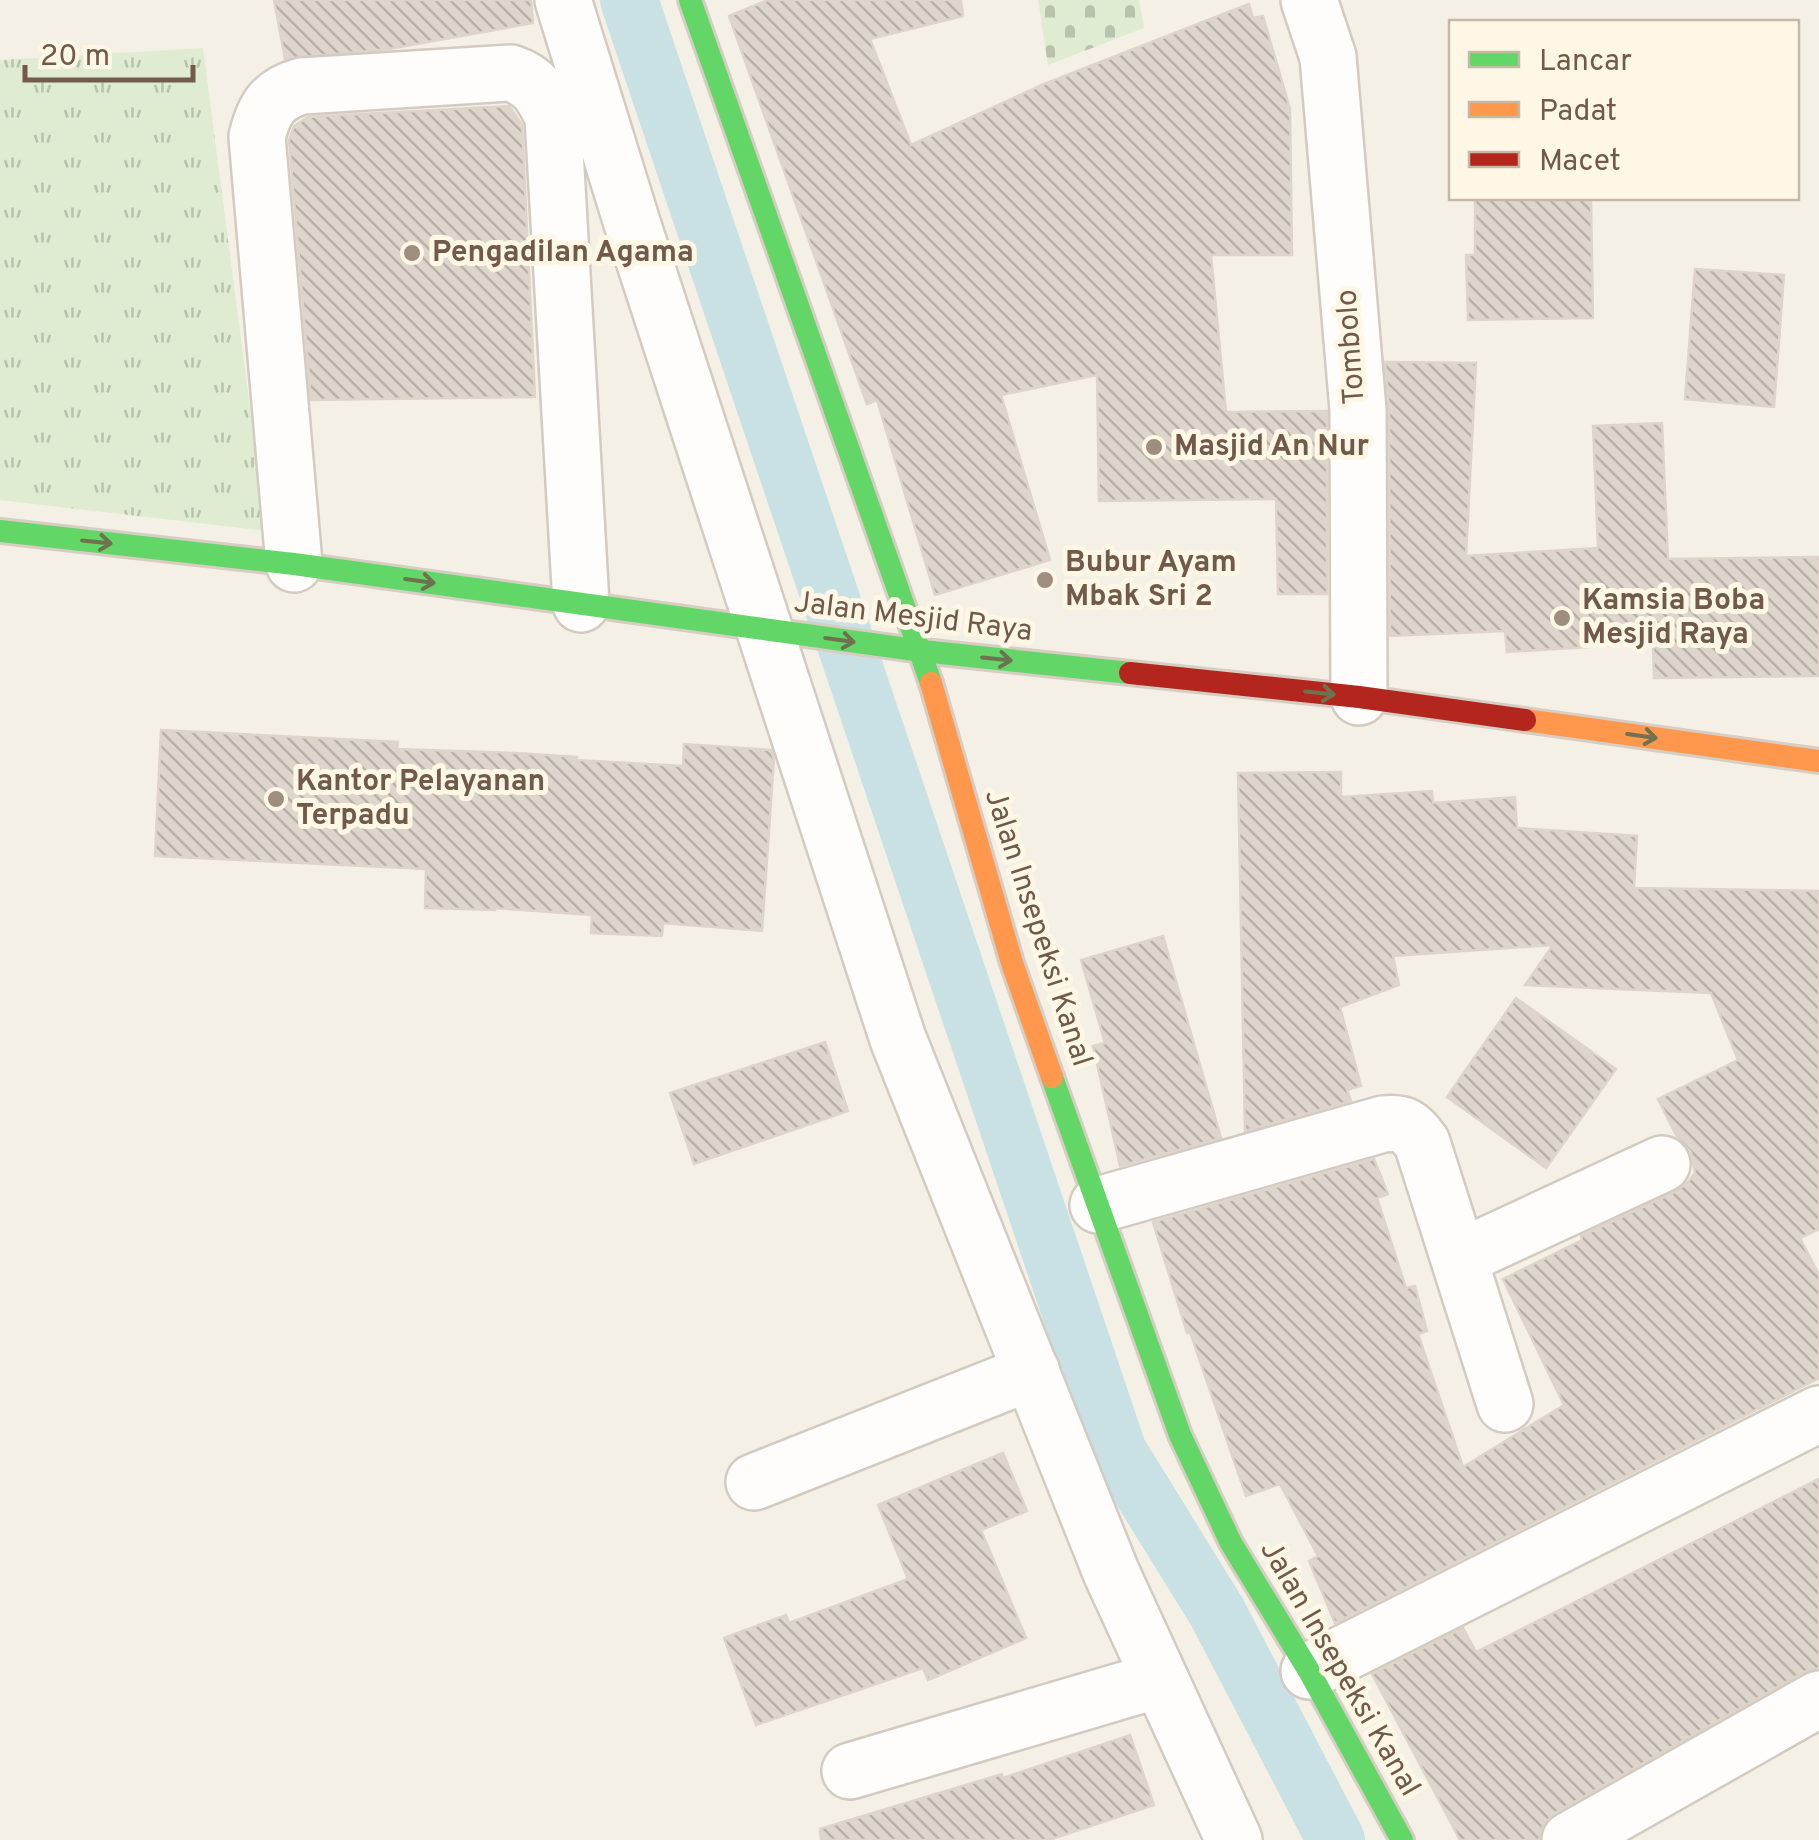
<svg xmlns="http://www.w3.org/2000/svg" width="1819" height="1840" font-family="Overpass,sans-serif">
<defs>
<pattern id="grass-tufts" width="24" height="20" patternUnits="userSpaceOnUse" patternTransform="scale(2.5)"><rect width="24" height="20" fill="#dfecd1"/><path d="M3 7l-1-3M5 7V3M7 7l1-3M15 17l-1-3M17 17v-4M19 17l1-3" fill="none" stroke="#b9c2ac"/></pattern>
<pattern id="cemetery-stones" width="16" height="16" patternUnits="userSpaceOnUse" patternTransform="scale(2.5)"><rect width="16" height="16" fill="#dfecd1"/><path d="M2 7V4a2 2 0 0 1 4 0v3zM10 15v-3a2 2 0 0 1 4 0v3z" fill="#b9c2ac"/></pattern>
<pattern id="building-back-hatch" width="6" height="6" patternUnits="userSpaceOnUse" patternTransform="scale(2.5)"><rect width="6" height="6" fill="#ded6cc"/><path d="M-1 5l2 2M0 0l6 6M5-1l2 2" fill="none" stroke="#b8b1a8"/></pattern>
</defs>
<rect width="100%" height="100%" fill="#f5f0e6"/>
<path fill="url(#grass-tufts)" d="M 203,48 L 266,531 L 0,500 L 0,60 Z"/>
<path fill="url(#cemetery-stones)" d="M 1038,0 L 1139,0 L 1144,28 L 1048,65 Z"/>
<g fill="none" stroke-linecap="round" stroke-linejoin="round">
<path stroke="#c9e1e4" stroke-width="58" d="M 629,0 L 1118,1452 L 1217,1612 L 1336,1840"/>
</g>
<g fill="url(#building-back-hatch)" stroke="#ded4c9" stroke-width="2.5">
<path d="M 274,0 L 531,0 L 533,23 L 389,49 L 285,59 Z"/>
<path d="M 768,0 L 961,0 L 963,16 L 870,39 L 911,145 L 1044,84 L 1249,4 L 1253,18 L 1263,16 L 1290,109 L 1292,255 L 1211,255 L 1226,412 L 1327,411 L 1327,594 L 1278,594 L 1276,499 L 1099,501 L 1097,375 L 1001,395 L 1050,560 L 935,595 L 877,400 L 867,404 L 729,16 Z"/>
<path d="M 509,106 L 522,125 L 535,397 L 311,400 L 289,140 L 294,126 L 308,117 Z"/>
<path d="M 1475,198 L 1591,198 L 1593,318 L 1468,320 L 1466,255 L 1475,255 Z"/>
<path d="M 1695,269 L 1784,275 L 1774,407 L 1685,399 Z"/>
<path d="M 1385,362 L 1476,363 L 1466,556 L 1598,548 L 1593,426 L 1662,423 L 1668,559 L 1819,557 L 1819,676 L 1654,678 L 1653,643 L 1507,652 L 1505,631 L 1390,636 L 1389,410 Z"/>
<path d="M 161,730 L 398,742 L 397,749 L 515,753 L 577,757 L 576,760 L 683,766 L 684,744 L 771,750 L 774,759 L 762,931 L 663,923 L 662,936 L 591,933 L 592,915 L 495,908 L 495,910 L 425,908 L 426,869 L 155,856 Z"/>
<path d="M 1341,772 L 1341,797 L 1432,791 L 1433,803 L 1515,797 L 1517,828 L 1637,836 L 1634,888 L 1819,891 L 1819,1229 L 1800,1238 L 1819,1275 L 1819,1378 L 1335,1623 L 1309,1561 L 1318,1556 L 1280,1484 L 1246,1496 L 1190,1332 L 1187,1333 L 1153,1222 L 1374,1159 L 1388,1194 L 1377,1198 L 1406,1288 L 1415,1286 L 1427,1331 L 1418,1334 L 1463,1467 L 1564,1405 L 1503,1279 L 1582,1240 L 1581,1236 L 1675,1192 L 1687,1183 L 1695,1173 L 1691,1152 L 1677,1137 L 1658,1099 L 1738,1060 L 1711,993 L 1525,985 L 1553,945 L 1393,956 L 1399,985 L 1340,1007 L 1361,1086 L 1347,1090 L 1351,1101 L 1245,1131 L 1238,773 Z"/>
<path d="M 1163,936 L 1221,1138 L 1120,1166 L 1093,1046 L 1105,1043 L 1081,960 Z"/>
<path d="M 1516,998 L 1616,1069 L 1546,1168 L 1447,1097 Z"/>
<path d="M 825,1042 L 848,1111 L 694,1164 L 670,1093 Z"/>
<path d="M 1003,1453 L 1027,1511 L 981,1530 L 1026,1638 L 928,1680 L 923,1668 L 756,1725 L 724,1638 L 786,1615 L 789,1623 L 908,1579 L 878,1505 Z"/>
<path d="M 1819,1479 L 1819,1668 L 1804,1672 L 1555,1813 L 1543,1825 L 1539,1840 L 1460,1840 L 1372,1674 L 1463,1628 L 1476,1652 Z"/>
<path d="M 1130,1735 L 1154,1805 L 1049,1840 L 821,1840 L 820,1829 L 1002,1774 L 1003,1778 Z"/>
</g>
<g fill="none" stroke-linecap="round" stroke-linejoin="round">
<defs>
<g id="street">
<path d="M 563,0 L 632,223 L 898,1039 L 1111,1572 L 1234,1840"/>
<path d="M 1309,0 L 1328,57 L 1358,410 L 1359,697"/>
<path d="M 294,564 L 257,137 C 264,108 273,94 302,86 L 511,73 C 535,81 543,95 553,117 L 581,604"/>
<path d="M 1098,1205 L 1383,1124 C 1404,1122 1410,1126 1422,1143 L 1505,1404"/>
<path d="M 1459,1258 L 1662,1164"/>
<path d="M 754,1482 L 1032,1372"/>
<path d="M 1309,1671 L 1819,1414"/>
<path d="M 850,1771 L 1158,1680"/>
<path d="M 1570,1840 L 1819,1699"/>
</g>
<g id="fast">
<path d="M 690,0 L 931,683"/>
<path d="M 0,531 L 294,564 L 922,651 L 1130,673"/>
<path d="M 1052,1077 L 1180,1435 L 1231,1543 L 1309,1671 L 1402,1840"/>
</g>
<g id="slow">
<path d="M 931,683 L 1012,963 L 1052,1077"/>
<path d="M 1525,720 L 1819,761"/>
</g>
<path id="jam" d="M 1130,673 L 1359,697 L 1525,720"/>
</defs>
<use href="#street" stroke="#d3cbc2" stroke-width="60"/>
<use href="#fast" stroke="#d6cdc3" stroke-width="28"/>
<use href="#slow" stroke="#d6cdc3" stroke-width="28"/>
<use href="#jam" stroke="#d6cdc3" stroke-width="28"/>
<use href="#street" stroke="#fefdfb" stroke-width="55"/>
<use href="#fast" stroke="#63d668" stroke-width="22"/>
<use href="#slow" stroke="#ff974d" stroke-width="22"/>
<use href="#jam" stroke="#b3261e" stroke-width="22"/>
</g>
<defs><path id="oneway-shaft" d="M-6 0H5M1.5-3L5.5 0L1.5 3" fill="none" stroke-width="1.6" stroke-linecap="round" stroke-linejoin="round" transform="scale(2.5)"/></defs>
<g stroke="#6e734f">
<use href="#oneway-shaft" transform="translate(97 542) rotate(6)"/>
<use href="#oneway-shaft" transform="translate(420 581) rotate(8)"/>
<use href="#oneway-shaft" transform="translate(840 640) rotate(8)"/>
<use href="#oneway-shaft" transform="translate(997 659) rotate(6)"/>
<use href="#oneway-shaft" transform="translate(1320 693) rotate(6)"/>
<use href="#oneway-shaft" transform="translate(1642 736) rotate(8)"/>
</g>
<g fill="#9f8e80" stroke="#fef7e6" stroke-width="4">
<circle cx="412" cy="253" r="10"/>
<circle cx="1154" cy="447" r="10"/>
<circle cx="1045" cy="580" r="10"/>
<circle cx="1562" cy="618" r="10"/>
<circle cx="276" cy="799" r="10"/>
</g>
<g text-anchor="middle" dominant-baseline="central" stroke-width="10" stroke-linejoin="round" paint-order="stroke">
<g font-size="30" font-weight="bold" fill="#715a49" stroke="#fef7e6" text-anchor="start">
<text x="432" y="253">Pengadilan Agama</text>
<text x="1174" y="447">Masjid An Nur</text>
<text x="1065" y="563">Bubur Ayam<tspan x="1065" dy="34">Mbak Sri 2</tspan></text>
<text x="1582" y="601">Kamsia Boba<tspan x="1582" dy="34">Mesjid Raya</tspan></text>
<text x="296" y="782">Kantor Pelayanan<tspan x="296" dy="34">Terpadu</tspan></text>
</g>
<g font-size="30" fill="#715a49" stroke="#fef7e6">
<text transform="translate(1352 347) rotate(-94)">Tombolo</text>
<text transform="translate(913 618) rotate(7)">Jalan Mesjid Raya</text>
<text transform="translate(1037 928) rotate(72)">Jalan Insepeksi Kanal</text>
<text transform="translate(1339 1669) rotate(60)">Jalan Insepeksi Kanal</text>
</g>
</g>
<rect x="1449" y="20" width="350" height="180" fill="#fef7e6" stroke="#c6b8a7" stroke-width="2.5"/>
<rect x="1469" y="52" width="50" height="15" fill="#63d668" stroke="#c6b8a7" stroke-width="2.5"/>
<text x="1539" y="70" font-size="30" fill="#715a49">Lancar</text>
<rect x="1469" y="102" width="50" height="15" fill="#ff974d" stroke="#c6b8a7" stroke-width="2.5"/>
<text x="1539" y="120" font-size="30" fill="#715a49">Padat</text>
<rect x="1469" y="152" width="50" height="15" fill="#b3261e" stroke="#c6b8a7" stroke-width="2.5"/>
<text x="1539" y="170" font-size="30" fill="#715a49">Macet</text>
<path d="M25 65v15h168v-15" fill="none" stroke="#715a49" stroke-width="5"/>
<text x="40" y="65" font-size="30" fill="#715a49" stroke="#fef7e6" stroke-width="8" paint-order="stroke">20 m</text>
</svg>
